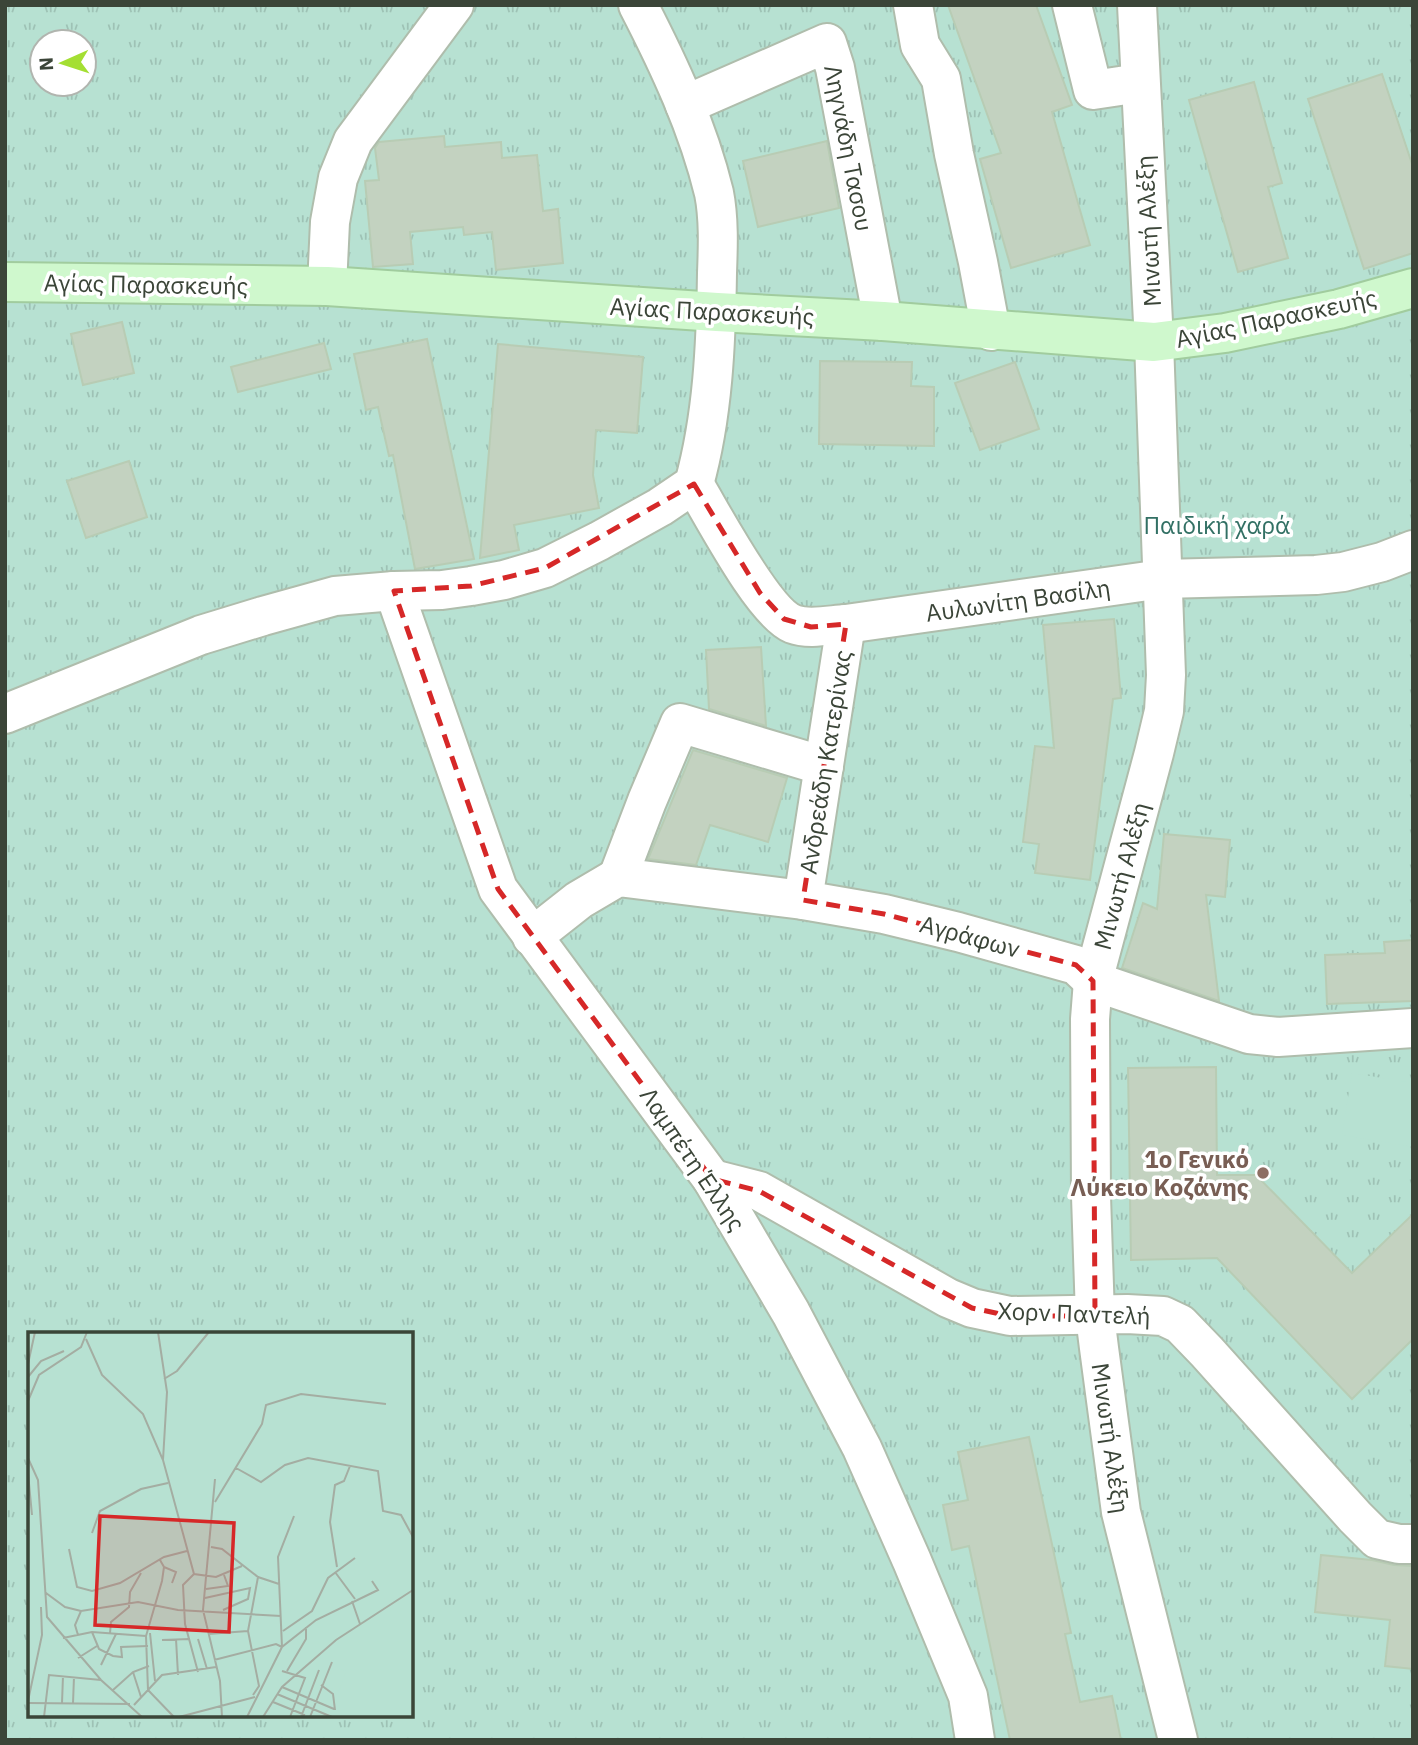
<svg xmlns="http://www.w3.org/2000/svg" width="1418" height="1745" font-family="'IBM Plex Sans',sans-serif">
<defs>
<pattern id="park-tufts" width="24" height="20" patternUnits="userSpaceOnUse" patternTransform="scale(1.75)"><rect width="24" height="20" fill="#b7e1d2"/><path d="M3 7l-1-3M5 7V3M7 7l1-3M15 17l-1-3M17 17v-4M19 17l1-3" fill="none" stroke="#9ec2b5"/></pattern>
</defs>
<rect width="100%" height="100%" fill="#eaf2e9"/>
<path fill="url(#park-tufts)" fill-rule="evenodd" d="M 5,5 L 1413,5 L 1413,1740 L 5,1740 ZM 42,42 L 84,42 L 84,84 L 42,84 ZM 30,1334 L 411,1334 L 411,1715 L 30,1715 Z"/>
<path fill="#b7e1d2" d="M 1352,1073 L 1413,1083 L 1413,1147 L 1342,1135 Z"/>
<g fill="#c3d2c0" stroke="#b8ccb4" stroke-width="2">
<path d="M 948,5 L 1036,5 L 1072,105 L 1052,112 L 1090,245 L 1011,268 L 980,159 L 1001,153 Z"/>
<path d="M 1382,74 L 1413,167 L 1413,253 L 1364,269 L 1308,99 Z"/>
<path d="M 1254,82 L 1282,183 L 1268,187 L 1288,258 L 1238,272 L 1189,100 Z"/>
<path d="M 444,136 L 445,147 L 501,142 L 502,158 L 537,155 L 543,211 L 558,209 L 563,263 L 496,270 L 492,232 L 464,235 L 463,227 L 410,232 L 413,264 L 373,267 L 365,181 L 379,180 L 375,148 L 379,142 Z"/>
<path d="M 827,141 L 839,208 L 758,227 L 743,161 Z"/>
<path d="M 122,322 L 134,373 L 83,385 L 71,334 Z"/>
<path d="M 427,339 L 474,559 L 415,569 L 393,455 L 389,456 L 378,407 L 366,410 L 354,354 Z"/>
<path d="M 324,343 L 331,369 L 238,392 L 231,367 Z"/>
<path d="M 498,344 L 643,357 L 637,433 L 596,430 L 593,475 L 599,508 L 514,525 L 519,550 L 480,558 Z"/>
<path d="M 820,361 L 912,362 L 911,386 L 934,387 L 934,446 L 819,444 Z"/>
<path d="M 1015,362 L 1039,429 L 980,450 L 955,383 Z"/>
<path d="M 129,461 L 147,517 L 86,538 L 67,481 Z"/>
<path d="M 1114,619 L 1121,698 L 1113,699 L 1090,880 L 1035,873 L 1039,844 L 1023,842 L 1035,746 L 1054,748 L 1043,625 Z"/>
<path d="M 761,647 L 766,726 L 709,709 L 706,650 Z"/>
<path d="M 693,750 L 787,778 L 768,842 L 710,825 L 696,865 L 648,859 Z"/>
<path d="M 1164,834 L 1230,840 L 1225,897 L 1206,895 L 1219,1001 L 1122,968 L 1143,903 L 1157,909 Z"/>
<path d="M 1413,940 L 1413,1001 L 1327,1004 L 1325,955 L 1385,953 L 1384,942 Z"/>
<path d="M 1216,1067 L 1217,1175 L 1256,1175 L 1352,1273 L 1413,1214 L 1413,1339 L 1352,1399 L 1217,1258 L 1131,1260 L 1128,1068 Z"/>
<path d="M 1029,1437 L 1071,1633 L 1065,1634 L 1080,1702 L 1112,1696 L 1121,1740 L 1010,1740 L 969,1546 L 952,1550 L 943,1505 L 968,1500 L 958,1452 Z"/>
<path d="M 1321,1555 L 1372,1560 L 1394,1565 L 1413,1566 L 1413,1669 L 1385,1666 L 1390,1620 L 1315,1612 Z"/>
</g>
<g fill="none" stroke-linecap="round" stroke-linejoin="round">
<defs>
<g id="street">
<path d="M 913,5 L 920,45 L 941,79 L 954,154 L 978,262 L 991,331"/>
<path d="M 1072,5 L 1093,90 L 1140,83"/>
<path d="M 1137,5 L 1154,342 L 1166,675 L 1164,711 L 1154,753 L 1093,981 L 1090,1019 L 1091,1196 L 1095,1316 L 1099,1348 L 1121,1512 L 1178,1740"/>
<path d="M 685,105 L 827,43 L 835,68 L 883,321"/>
<path d="M 327,286 L 330,222 L 338,178 L 353,141 L 454,5"/>
<path d="M 694,484 C 713,515 763,612 793,624 C 809,630 830,625 846,624 L 1162,579 L 1316,575 L 1343,572 L 1382,562 L 1413,550"/>
<path d="M 394,591 L 498,889 L 712,1179 L 791,1313 L 862,1448 L 912,1561 L 968,1696 L 975,1740"/>
<path d="M 5,714 L 201,635 L 263,616 L 335,596 L 394,591 L 442,590 L 471,586 L 504,580 L 545,568 L 599,541 L 660,507 L 694,484 C 713,416 716,343 717,273 C 718,247 719,218 714,193 C 698,127 669,65 638,5"/>
<path d="M 618,877 L 647,801 L 680,723 L 824,766"/>
<path d="M 803,900 L 846,624"/>
<path d="M 532,937 L 579,900 L 618,877 L 803,900 L 884,914 L 958,932 L 1076,965 L 1093,981 L 1249,1034 L 1278,1037 L 1413,1028"/>
<path d="M 712,1179 L 759,1191 L 948,1298 L 972,1308 L 1010,1316 L 1127,1314 L 1163,1316 L 1180,1324 L 1207,1352 L 1355,1517 L 1377,1539 L 1399,1544 L 1413,1544"/>
</g>
<path id="secondary" d="M 5,282 L 327,286 L 717,312 L 883,321 L 1154,342 L 1225,333 L 1339,309 L 1413,288"/>
</defs>
<use href="#street" stroke="#afbdac" stroke-width="42"/>
<use href="#secondary" stroke="#a1cc9e" stroke-width="42"/>
<use href="#street" stroke="#fff" stroke-width="38"/>
<use href="#secondary" stroke="#cff8cd" stroke-width="38"/>
</g>
<path fill="none" stroke="#d62828" stroke-width="5" stroke-dasharray="14 9" stroke-linejoin="round" d="M 694,484 L 760,593 L 784,619 L 811,627 L 846,624 L 803,900 L 884,914 L 1076,965 L 1093,981 L 1095,1316 L 1010,1316 L 972,1308 L 759,1191 L 712,1179 L 498,889 L 394,591 L 471,586 L 545,568 Z"/>
<circle fill="#8d6e63" stroke="#fff" stroke-width="2.5" cx="1263" cy="1173" r="7"/>
<g text-anchor="middle" dominant-baseline="central" stroke-width="7" stroke-linejoin="round" paint-order="stroke">
<g font-size="24" fill="#3b4538" stroke="#fff">
<text transform="translate(849 148) rotate(79)">Ληγνάδη Τασου</text>
<text transform="translate(1148 231) rotate(-93)">Μινωτή Αλέξη</text>
<text transform="translate(146 284) rotate(1)">Αγίας Παρασκευής</text>
<text transform="translate(712 311) rotate(3)">Αγίας Παρασκευής</text>
<text transform="translate(1276 318) rotate(-12)">Αγίας Παρασκευής</text>
<text transform="translate(1018 600) rotate(-8)">Αυλωνίτη Βασίλη</text>
<text transform="translate(825 762) rotate(-81)">Ανδρεάδη Κατερίνας</text>
<text transform="translate(1121 876) rotate(-75)">Μινωτή Αλέξη</text>
<text transform="translate(970 936) rotate(15)">Αγράφων</text>
<text transform="translate(693 1159) rotate(56)">Λαμπέτη Έλλης</text>
<text transform="translate(1074 1313) rotate(2)">Χορν Παντελή</text>
<text transform="translate(1111 1438) rotate(82)">Μινωτή Αλέξη</text>
</g>
<g font-size="24" fill="#327064" stroke="#fff">
<text x="1217" y="525">Παιδική χαρά</text>
</g>
<g font-size="24" font-weight="bold" fill="#785e54" stroke="#fff" text-anchor="end">
<text x="1249" y="1159">1ο Γενικό<tspan x="1249" dy="28">Λύκειο Κοζάνης</tspan></text>
</g>
</g>
<g transform="translate(28 1332)">
<rect width="385" height="385" fill="#eaf2e9"/>
<path d="M 0,0 L 385,0 L 385,385 L 0,385 Z" fill="#b7e1d2"/>
<path d="M 306,334 L 318,339 L 311,359 L 298,354 Z" fill="#b7e1d2"/>
<path fill="none" stroke="#a4ada2" stroke-width="2" d="M 130,0 L 139,60 L 135,128M 58,7 L 74,43 L 115,82 L 135,128 L 166,242 L 188,245 L 214,234M 0,32 L 7,0M 0,45 L 13,29 L 36,19M 136,47 L 149,39 L 181,0M 0,69 L 11,43 L 53,15 L 59,0M 0,126 L 10,148 L 19,285 L 73,348 L 114,385M 208,136 L 233,150 L 257,133 L 280,126 L 350,139 L 355,179 L 373,183 L 385,205M 0,141 L 4,183M 187,147 L 175,278 L 192,349 L 194,385M 187,170 L 234,92 L 238,73 L 273,62 L 358,72M 64,201 L 72,179 L 113,157 L 140,151M 183,215 L 194,217 L 230,245 L 251,252M 41,217 L 49,255 L 64,259 L 92,251 L 136,225 L 159,219M 136,235 L 148,240 L 144,251M 309,235 L 302,190 L 307,153 L 316,149 L 322,134M 307,240 L 327,267M 166,242 L 155,253 L 157,292 L 170,340M 178,257 L 200,254 L 196,243M 18,261 L 37,275 L 53,279 L 110,270 L 150,278 L 253,284M 177,266 L 222,256 L 220,267 L 195,278M 324,269 L 332,292M 255,299 L 284,279 L 300,246 L 327,226M 64,300 L 71,317 L 85,324 L 94,325 L 93,315 L 120,314M 82,301 L 83,290 L 101,275 L 102,260 L 113,241M 122,301 L 127,349M 180,302 L 220,299M 50,303 L 47,293 L 53,279M 35,306 L 64,300 L 118,304M 148,307 L 150,343M 170,307 L 179,337M 134,308 L 162,307M 254,315 L 250,225 L 266,184M 50,326 L 69,314M 186,328 L 248,312 L 254,315M 73,333 L 88,302M 254,339 L 277,346 L 262,385M 259,339 L 278,307 L 278,295M 105,340 L 113,365M 293,353 L 305,362 L 307,378M 254,355 L 306,377M 85,358 L 105,340 L 121,334M 120,358 L 118,304 L 134,249 L 136,235 L 132,228M 120,358 L 146,385M 249,362 L 304,385M 225,363 L 231,354 L 220,299 L 230,245M 0,369 L 14,303 L 13,275M 245,370 L 277,383M 0,371 L 102,372M 34,371 L 35,344M 45,371 L 46,345M 106,373 L 134,343 L 188,335M 16,385 L 21,343 L 73,348M 151,385 L 227,365M 219,385 L 254,315 L 288,288 L 350,258 L 344,249M 235,385 L 254,355 L 308,308 L 385,258M 273,385 L 291,338M 282,385 L 304,330"/>
<path fill="#d62828" fill-opacity="0.15" stroke="#d62828" stroke-width="3.5" d="M 72,184 L 206,191 L 201,300 L 67,293 Z"/>
<rect width="385" height="385" fill="none" stroke="#3b4538" stroke-width="3.5"/>
</g>
<rect width="1418" height="1745" fill="none" stroke="#3b4538" stroke-width="14"/>
<g transform="translate(63 63) rotate(267)"><circle r="33" fill="#ffffff" stroke="#b1b5af" stroke-width="2"/>
<path d="M0-5L12 26L0 18L-12 26Z" fill="#a4df33"/>
<text y="-10" font-size="19" font-weight="bold" text-anchor="middle" fill="#3b4538">N</text>
</g>
</svg>
